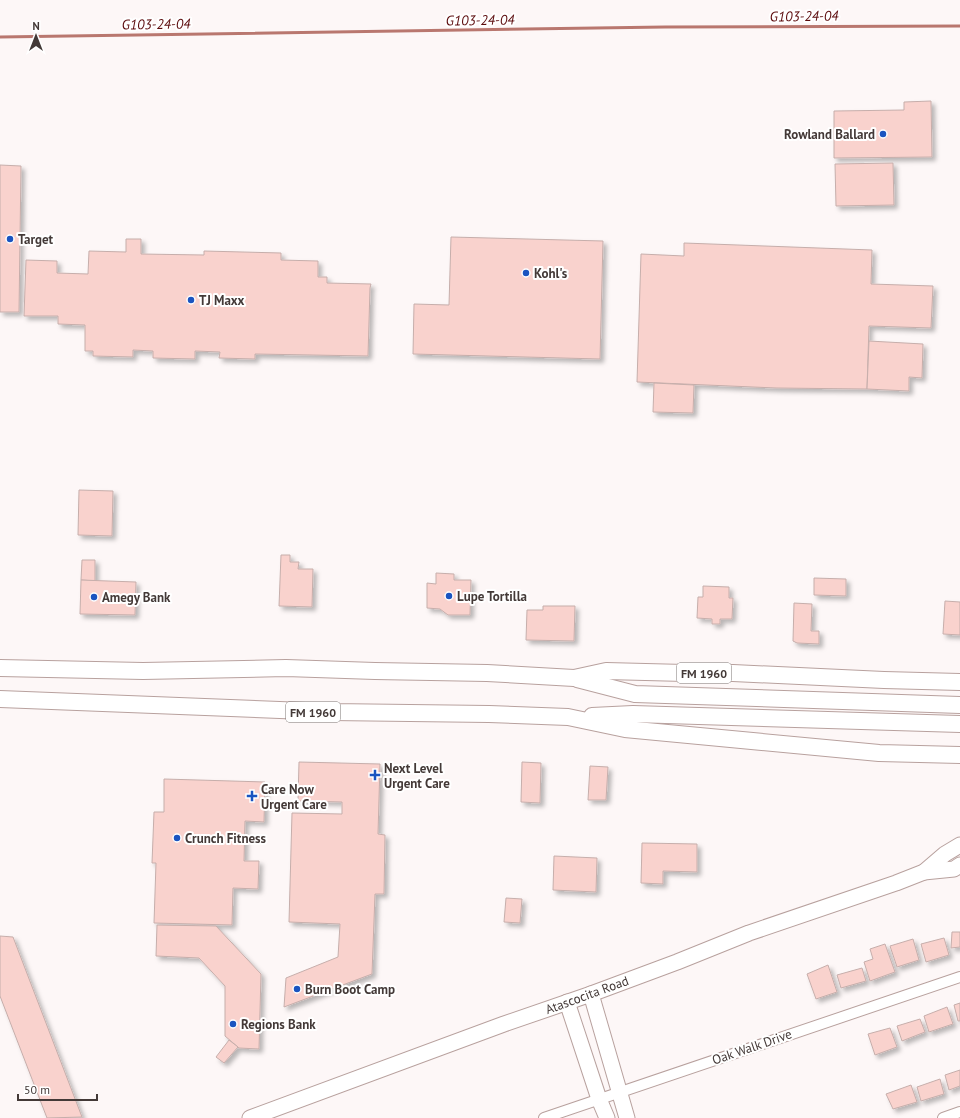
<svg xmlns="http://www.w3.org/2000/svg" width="960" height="1118" font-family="'PT Sans',sans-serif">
<defs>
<filter id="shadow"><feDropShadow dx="3.5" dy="3.5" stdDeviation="2" flood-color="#0004"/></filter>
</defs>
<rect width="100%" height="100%" fill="#fdf7f7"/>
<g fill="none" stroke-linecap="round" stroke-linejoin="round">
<path stroke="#b9776f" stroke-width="3" d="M 0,37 L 665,27 L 960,26"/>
</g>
<g fill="#f9d2cd" stroke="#c6aeab" filter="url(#shadow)">
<path d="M 931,101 L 932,157 L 834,158 L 834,111 L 904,110 L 904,102 Z"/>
<path d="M 893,163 L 894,205 L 836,206 L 835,164 Z"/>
<path d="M 0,165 L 21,166 L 19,312 L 0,312 Z"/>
<path d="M 451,237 L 603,241 L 600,359 L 413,354 L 414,304 L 449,305 Z"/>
<path d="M 126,239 L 141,239 L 141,254 L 204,255 L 204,251 L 281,253 L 281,260 L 318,261 L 318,277 L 327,277 L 327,283 L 371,284 L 370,288 L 368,356 L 255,354 L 255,359 L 219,358 L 220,352 L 195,351 L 195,359 L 153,358 L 153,351 L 133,350 L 133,357 L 93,356 L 93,351 L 85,351 L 85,325 L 58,324 L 58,316 L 24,316 L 26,260 L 57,261 L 57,273 L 88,274 L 89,251 L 126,252 Z"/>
<path d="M 684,243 L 872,250 L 871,284 L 933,286 L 931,328 L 869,326 L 867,389 L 776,388 L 637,382 L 641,254 L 684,256 Z"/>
<path d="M 869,341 L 923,344 L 922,378 L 909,377 L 909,391 L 867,389 Z"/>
<path d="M 654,383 L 694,385 L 693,413 L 653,412 Z"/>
<path d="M 79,490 L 113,491 L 112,536 L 78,535 Z"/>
<path d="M 281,555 L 290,555 L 290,562 L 299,562 L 298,569 L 313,569 L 312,607 L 279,606 Z"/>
<path d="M 82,560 L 95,560 L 95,581 L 81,580 Z"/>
<path d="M 436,573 L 454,574 L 454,580 L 471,580 L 470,615 L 448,615 L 440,609 L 427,608 L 427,583 L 436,584 Z"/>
<path d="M 814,578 L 846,579 L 846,596 L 814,595 Z"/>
<path d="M 81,580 L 136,582 L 135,615 L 80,614 Z"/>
<path d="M 703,586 L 729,587 L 729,598 L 733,598 L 732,619 L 720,619 L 720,624 L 712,624 L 712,619 L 697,618 L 698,597 L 703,597 Z"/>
<path d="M 945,601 L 960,602 L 960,635 L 943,634 Z"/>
<path d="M 794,603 L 812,604 L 811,631 L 819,631 L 819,644 L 797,643 L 793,641 Z"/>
<path d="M 543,606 L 575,606 L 574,641 L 526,640 L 527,610 L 543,610 Z"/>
<path d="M 299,762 L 380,764 L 378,834 L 385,835 L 384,894 L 375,894 L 372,974 L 284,1007 L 286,978 L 338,957 L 340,924 L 289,922 L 292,813 L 342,814 L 342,802 L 298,801 Z"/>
<path d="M 522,762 L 541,763 L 540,803 L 521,802 Z"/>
<path d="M 590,766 L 608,767 L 606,800 L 588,800 Z"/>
<path d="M 164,779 L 265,782 L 264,822 L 245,821 L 244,861 L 259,861 L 258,889 L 233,888 L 232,925 L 154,923 L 156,863 L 152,863 L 154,812 L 164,812 Z"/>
<path d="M 642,843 L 697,844 L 697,872 L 663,871 L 663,884 L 641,883 Z"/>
<path d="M 554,856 L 597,858 L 596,892 L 553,890 Z"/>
<path d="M 506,898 L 522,899 L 520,923 L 504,922 Z"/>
<path d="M 157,925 L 216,926 L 261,974 L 259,1049 L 239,1048 L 225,1036 L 225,986 L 199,958 L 156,956 Z"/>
<path d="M 952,932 L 960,932 L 960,947 L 951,948 Z"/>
<path d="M 0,936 L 13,937 L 82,1117 L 47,1118 L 0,996 Z"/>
<path d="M 944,938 L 949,955 L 926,962 L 921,944 Z"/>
<path d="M 913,939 L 919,960 L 897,967 L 890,946 Z"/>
<path d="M 885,944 L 895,972 L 870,981 L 864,962 L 873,959 L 870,949 Z"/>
<path d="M 828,965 L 837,992 L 816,999 L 807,974 Z"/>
<path d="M 862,968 L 866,981 L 841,988 L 837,975 Z"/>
<path d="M 960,1003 L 960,1021 L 958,1021 L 954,1005 Z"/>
<path d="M 947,1007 L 953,1024 L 929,1032 L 924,1016 Z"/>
<path d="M 920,1019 L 925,1032 L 902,1041 L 897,1026 Z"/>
<path d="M 890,1028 L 897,1047 L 875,1055 L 868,1034 Z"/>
<path d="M 229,1040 L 238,1047 L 224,1063 L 216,1057 Z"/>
<path d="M 960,1070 L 960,1086 L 949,1090 L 945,1075 Z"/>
<path d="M 940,1079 L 944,1094 L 921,1101 L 917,1087 Z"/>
<path d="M 911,1085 L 917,1102 L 893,1109 L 886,1094 Z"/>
</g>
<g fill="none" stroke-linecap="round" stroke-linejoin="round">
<defs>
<g id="street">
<path d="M 544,1118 L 960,977"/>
<path d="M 943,1118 L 960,1112"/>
</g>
<g id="secondary">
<path d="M 924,872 L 954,869 L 960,865"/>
<path d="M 591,994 L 627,1118"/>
<path d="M 567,1002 L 599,1099 L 607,1118"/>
<path d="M 250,1118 L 504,1024 L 591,994 L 677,962 L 749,933 L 896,883 L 924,872 L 945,854 L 960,845"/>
</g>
<g id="primary">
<path d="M 0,668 L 143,671 L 286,668 L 375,671 L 487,673 L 574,678 L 606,671 L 685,673 L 733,673 L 884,680 L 960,682"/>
<path d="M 577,679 L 635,694 L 960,705"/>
<path d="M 0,699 L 331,712 L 489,714 L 568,717 L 625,729 L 879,753 L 960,755"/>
<path d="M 592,716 L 633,714 L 960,724"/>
</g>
</defs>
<use href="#street" stroke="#b8a19e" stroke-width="12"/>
<use href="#secondary" stroke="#b8a19e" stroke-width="17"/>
<use href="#primary" stroke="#b8a19e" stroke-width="18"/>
<use href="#street" stroke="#fff" stroke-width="10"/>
<use href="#secondary" stroke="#fff" stroke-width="15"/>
<use href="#primary" stroke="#fff" stroke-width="16"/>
</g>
<g fill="#1a54c0" stroke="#fff" stroke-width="1.5">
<circle cx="883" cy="134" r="4"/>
<circle cx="10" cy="239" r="4"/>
<circle cx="526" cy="273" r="4"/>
<circle cx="191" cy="300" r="4"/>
<circle cx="449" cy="596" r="4"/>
<circle cx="94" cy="597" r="4"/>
<path d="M373 769h4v4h4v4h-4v4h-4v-4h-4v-4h4z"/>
<path d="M250 790h4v4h4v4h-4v4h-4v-4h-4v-4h4z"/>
<circle cx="177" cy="838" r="4"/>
<circle cx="297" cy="989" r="4"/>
<circle cx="233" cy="1024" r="4"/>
</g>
<g text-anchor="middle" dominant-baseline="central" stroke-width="4" stroke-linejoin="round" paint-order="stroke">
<g fill="#fff" stroke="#7b7473" stroke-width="1">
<rect x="677" y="663" width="54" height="20" rx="3"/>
<rect x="286" y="702" width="54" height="20" rx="3"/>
</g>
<g font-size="12" font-weight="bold" fill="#433937">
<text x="704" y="673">FM 1960</text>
<text x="313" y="712">FM 1960</text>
</g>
<g font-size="13" font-weight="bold" fill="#433937" stroke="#fff" text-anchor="start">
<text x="875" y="134" text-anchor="end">Rowland Ballard</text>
<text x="18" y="239">Target</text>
<text x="534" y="273">Kohl's</text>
<text x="199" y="300">TJ Maxx</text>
<text x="457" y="596">Lupe Tortilla</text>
<text x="102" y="597">Amegy Bank</text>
<text x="384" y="768">Next Level<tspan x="384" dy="15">Urgent Care</tspan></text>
<text x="261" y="789">Care Now<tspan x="261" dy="15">Urgent Care</tspan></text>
<text x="185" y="838">Crunch Fitness</text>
<text x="305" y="989">Burn Boot Camp</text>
<text x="241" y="1024">Regions Bank</text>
</g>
<g font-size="13" fill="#433937" stroke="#fff">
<text transform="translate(587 995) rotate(-20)">Atascocita Road</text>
<text transform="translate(752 1047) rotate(-19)">Oak Walk Drive</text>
</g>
<g font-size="14" font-style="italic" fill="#5b0a0b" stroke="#fff">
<text transform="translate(804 16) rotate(-1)">G103-24-04</text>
<text transform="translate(480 20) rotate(-1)">G103-24-04</text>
<text transform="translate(156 24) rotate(-1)">G103-24-04</text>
</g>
</g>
<g transform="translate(36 36)" stroke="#ffffff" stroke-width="3" paint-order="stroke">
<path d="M0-3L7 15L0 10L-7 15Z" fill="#433937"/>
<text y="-6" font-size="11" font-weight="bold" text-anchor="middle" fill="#433937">N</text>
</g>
<path d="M18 1094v6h79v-6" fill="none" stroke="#433937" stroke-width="2"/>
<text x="24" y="1094" font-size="12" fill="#433937" stroke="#ffffff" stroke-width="3" paint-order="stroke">50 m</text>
</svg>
